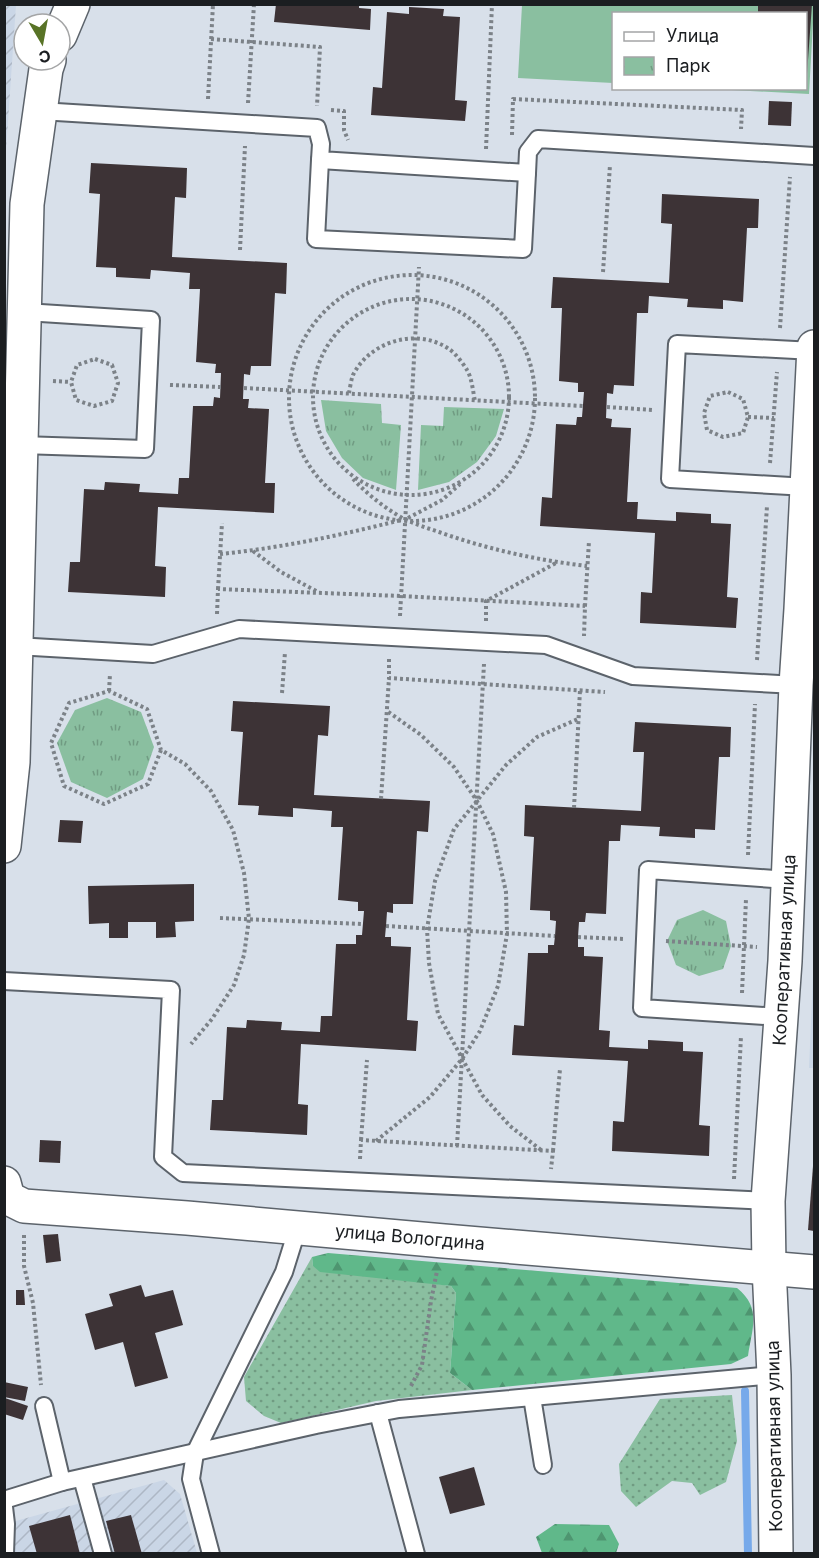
<svg xmlns="http://www.w3.org/2000/svg" width="819" height="1558" font-family="Inter,sans-serif">
<defs>
<pattern id="industrial-furrows" width="10" height="10" patternUnits="userSpaceOnUse" patternTransform="scale(1.5)"><rect width="10" height="10" fill="#cad6e6"/><path d="M-1 1l2-2M0 10L10 0M9 11l2-2" fill="none" stroke="#adb7c5"/></pattern>
<pattern id="grass-dots" width="8" height="8" patternUnits="userSpaceOnUse" patternTransform="scale(1.5)"><rect width="8" height="8" fill="#8abfa0"/><path d="M2 2h.1M6 6h.1" fill="none" stroke="#709b82" stroke-width="1.8" stroke-linecap="round"/></pattern>
<pattern id="forest-firs" width="22" height="20" patternUnits="userSpaceOnUse" patternTransform="scale(1.5)"><rect width="22" height="20" fill="#60b88a"/><path d="M5 1l3.5 6h-7zM16 11l3.5 6h-7z" fill="#4e9570"/></pattern>
<pattern id="park-tufts" width="24" height="20" patternUnits="userSpaceOnUse" patternTransform="scale(1.5)"><rect width="24" height="20" fill="#8abfa0"/><path d="M3 7l-1-3M5 7V3M7 7l1-3M15 17l-1-3M17 17v-4M19 17l1-3" fill="none" stroke="#709b82"/></pattern>
</defs>
<rect width="100%" height="100%" fill="#d8e0ea"/>
<path fill="#cad6e6" d="M 814,952 L 814,1068 L 809,1068 Z"/>
<g fill="url(#industrial-furrows)">
<path d="M 5,4 L 16,5 L 5,165 L 4,5 Z"/>
<path d="M 164,1480 L 180,1494 L 197,1553 L 5,1554 L 5,1524 Z"/>
</g>
<g fill="url(#grass-dots)">
<path d="M 312,1257 L 313,1266 L 451,1286 L 456,1293 L 450,1373 L 472,1390 L 376,1401 L 281,1423 L 264,1416 L 246,1401 L 244,1377 Z"/>
<path d="M 732,1395 L 737,1441 L 726,1482 L 700,1495 L 692,1483 L 672,1481 L 636,1507 L 621,1491 L 619,1464 L 660,1399 Z"/>
</g>
<g fill="url(#forest-firs)">
<path d="M 328,1253 L 737,1288 C 762,1308 752,1328 748,1356 L 731,1364 L 472,1390 L 450,1373 L 456,1293 L 451,1286 L 320,1272 L 313,1266 L 312,1257 Z"/>
<path d="M 555,1524 L 609,1525 L 619,1544 L 616,1553 L 542,1553 L 536,1537 Z"/>
</g>
<g fill="url(#park-tufts)">
<path d="M 321,400 L 381,404 L 382,423 L 401,425 L 396,490 L 363,478 L 342,458 L 326,431 Z"/>
<path d="M 444,407 L 504,409 L 496,436 L 477,462 L 449,482 L 418,490 L 421,425 L 443,426 Z"/>
<path d="M 107,698 L 141,712 L 154,747 L 143,779 L 107,798 L 71,782 L 57,743 L 75,710 Z"/>
<path d="M 703,910 L 726,921 L 731,946 L 723,969 L 699,976 L 676,965 L 667,941 L 677,920 Z"/>
</g>
<path fill="#8abfa0" d="M 522,5 L 814,5 L 809,94 L 713,89 L 806,88 L 806,14 L 614,14 L 613,83 L 518,78 Z"/>
<g fill="none" stroke-linecap="round" stroke-linejoin="round">
<path stroke="#76a9ea" stroke-width="8" d="M 745,1391 L 748,1554"/>
</g>
<g fill="#3d3336">
<path d="M 276,4 L 359,4 L 359,8 L 371,9 L 370,30 L 274,22 Z"/>
<path d="M 758,4 L 812,4 L 807,74 L 806,74 L 806,14 L 758,14 Z"/>
<path d="M 409,7 L 444,9 L 443,16 L 460,17 L 455,100 L 467,101 L 465,121 L 371,115 L 373,87 L 382,88 L 387,12 L 409,14 Z"/>
<path d="M 769,101 L 792,102 L 791,126 L 768,125 Z"/>
<path d="M 91,163 L 187,168 L 186,198 L 175,197 L 172,257 L 287,263 L 286,294 L 275,293 L 271,366 L 251,366 L 250,375 L 244,374 L 243,399 L 249,399 L 248,408 L 269,409 L 265,483 L 275,483 L 274,513 L 158,507 L 155,566 L 166,567 L 165,597 L 68,592 L 70,562 L 80,562 L 84,489 L 104,490 L 105,482 L 140,484 L 139,492 L 178,494 L 179,478 L 189,478 L 193,406 L 213,406 L 214,397 L 220,398 L 221,373 L 215,373 L 216,364 L 196,362 L 200,289 L 189,289 L 190,273 L 151,270 L 150,279 L 116,277 L 116,268 L 96,267 L 100,194 L 89,193 Z"/>
<path d="M 662,194 L 759,199 L 758,228 L 747,228 L 743,302 L 723,300 L 723,309 L 687,307 L 688,299 L 649,296 L 648,313 L 637,313 L 634,386 L 614,385 L 613,394 L 607,393 L 606,418 L 612,419 L 611,427 L 631,428 L 627,502 L 638,502 L 637,519 L 676,521 L 676,512 L 711,514 L 711,523 L 731,524 L 727,597 L 738,598 L 736,628 L 640,623 L 641,592 L 652,593 L 655,533 L 540,526 L 542,497 L 552,498 L 556,424 L 576,425 L 577,417 L 582,417 L 584,392 L 578,392 L 578,383 L 559,381 L 562,308 L 551,308 L 553,277 L 669,283 L 672,224 L 661,223 Z"/>
<path d="M 233,701 L 330,706 L 328,736 L 318,735 L 314,795 L 430,801 L 428,832 L 417,831 L 413,904 L 393,904 L 393,913 L 387,912 L 386,926 L 385,937 L 391,937 L 391,946 L 411,947 L 407,1020 L 418,1021 L 416,1051 L 301,1044 L 298,1104 L 308,1105 L 307,1135 L 210,1130 L 212,1100 L 223,1100 L 227,1027 L 246,1028 L 247,1020 L 282,1022 L 281,1030 L 320,1032 L 321,1016 L 332,1016 L 336,944 L 356,944 L 356,935 L 362,935 L 364,911 L 358,911 L 358,902 L 338,900 L 343,827 L 331,827 L 332,811 L 293,808 L 293,817 L 258,815 L 259,806 L 238,805 L 243,732 L 231,731 Z"/>
<path d="M 635,722 L 731,727 L 730,757 L 719,757 L 715,830 L 695,829 L 695,838 L 659,836 L 660,827 L 621,825 L 620,841 L 609,841 L 606,914 L 586,913 L 585,922 L 579,922 L 578,937 L 578,947 L 584,947 L 584,956 L 603,957 L 599,1030 L 610,1031 L 609,1047 L 648,1049 L 648,1040 L 683,1042 L 683,1051 L 703,1052 L 699,1125 L 710,1126 L 709,1156 L 612,1151 L 613,1121 L 624,1122 L 628,1061 L 512,1055 L 514,1025 L 524,1026 L 528,953 L 548,953 L 548,945 L 554,945 L 555,936 L 556,921 L 550,920 L 550,911 L 530,910 L 534,837 L 524,836 L 525,805 L 641,811 L 644,752 L 633,752 Z"/>
<path d="M 60,820 L 83,821 L 81,843 L 58,842 Z"/>
<path d="M 194,884 L 194,921 L 175,922 L 176,937 L 156,938 L 156,922 L 128,922 L 128,938 L 109,938 L 109,923 L 89,924 L 88,886 Z"/>
<path d="M 40,1140 L 61,1141 L 60,1163 L 39,1162 Z"/>
<path d="M 813,1166 L 814,1166 L 814,1231 L 808,1230 Z"/>
<path d="M 58,1234 L 61,1261 L 46,1263 L 43,1235 Z"/>
<path d="M 141,1285 L 145,1297 L 173,1290 L 183,1325 L 155,1333 L 168,1378 L 135,1387 L 123,1342 L 95,1350 L 85,1314 L 113,1306 L 109,1294 Z"/>
<path d="M 16,1290 L 24,1290 L 25,1305 L 16,1305 Z"/>
<path d="M 4,1382 L 28,1387 L 25,1401 L 4,1397 Z"/>
<path d="M 5,1398 L 28,1406 L 23,1420 L 4,1414 Z"/>
<path d="M 474,1467 L 485,1505 L 450,1514 L 439,1477 Z"/>
<path d="M 70,1515 L 80,1554 L 37,1554 L 29,1526 Z"/>
<path d="M 131,1515 L 142,1554 L 115,1554 L 106,1521 Z"/>
</g>
<g fill="none" stroke-linecap="round" stroke-linejoin="round">
<defs>
<g id="lane">
<path d="M 40,111 L 317,128 L 321,144 L 320,160 L 527,173 L 528,152 L 538,139 L 814,156"/>
<path d="M 320,160 L 316,239 L 523,249 L 527,173"/>
<path d="M 21,445 L 145,449 L 151,320 L 25,312"/>
<path d="M 807,487 L 670,479 L 677,344 L 814,351"/>
<path d="M 16,646 L 153,654 L 239,629 L 546,645 L 633,676 L 796,685"/>
<path d="M 4,981 L 171,990 L 163,1157 L 183,1173 L 768,1201"/>
<path d="M 780,1017 L 642,1008 L 648,870 L 788,880"/>
<path d="M 532,1397 L 543,1465"/>
<path d="M 44,1406 L 62,1482"/>
<path d="M 378,1413 L 416,1554"/>
<path d="M 82,1478 L 103,1554"/>
<path d="M 4,1500 L 62,1482 L 316,1425 L 399,1409 L 774,1375"/>
<path d="M 4,1507 L 6,1524 L 5,1554"/>
<path d="M 211,1554 L 191,1479 L 195,1453 L 284,1272 L 298,1227"/>
</g>
<g id="street">
<path d="M 60,35 L 73,4"/>
<path d="M 4,846 L 13,762 L 27,204 L 46,69 L 49,60"/>
<path d="M 4,1183 L 8,1198 L 24,1206 L 187,1218 L 444,1241 L 814,1272"/>
<path d="M 776,1554 L 774,1375 L 769,1267 L 768,1201 L 785,961 L 796,685 L 801,609 L 814,347"/>
</g>
</defs>
<use href="#lane" stroke="#5c636b" stroke-width="20"/>
<use href="#street" stroke="#5c636b" stroke-width="36"/>
<g stroke="#7c8288" stroke-width="4" stroke-dasharray="3 3" stroke-linecap="butt">
<path d="M 211,39 L 320,47 L 317,106"/>
<path d="M 208,99 L 213,4"/>
<path d="M 248,103 L 254,4"/>
<path d="M 331,110 L 344,111 L 344,130 L 348,140"/>
<path d="M 512,135 L 513,99 L 742,110 L 741,129"/>
<path d="M 486,149 L 492,4"/>
<path d="M 240,250 L 245,146"/>
<path d="M 603,272 L 610,165"/>
<circle cx="412" cy="398" r="123"/>
<circle cx="411" cy="397" r="98"/>
<path d="M 780,328 L 790,177"/>
<path d="M 95,359 L 112,365 L 118,383 L 112,401 L 94,406 L 76,400 L 71,382 L 77,365 Z"/>
<path d="M 53,381 L 71,382"/>
<path d="M 170,385 L 221,387"/>
<path d="M 244,388 L 583,406"/>
<path d="M 728,392 L 743,399 L 748,417 L 743,433 L 723,437 L 707,430 L 704,413 L 710,396 Z"/>
<path d="M 349,393 C 350,388 351,380 353,375 C 370,341 417,327 449,349 C 455,353 463,363 467,370 C 472,378 473,392 475,401"/>
<path d="M 607,407 L 653,410"/>
<path d="M 748,417 L 774,418"/>
<path d="M 770,463 L 777,372"/>
<path d="M 353,479 C 368,495 385,508 404,519 C 415,524 427,528 439,532 C 487,549 536,560 587,566"/>
<path d="M 408,518 L 442,500 L 460,484"/>
<path d="M 253,551 L 281,572 L 318,592"/>
<path d="M 220,554 C 281,548 342,535 401,520"/>
<path d="M 218,589 L 222,523"/>
<path d="M 585,606 L 589,541"/>
<path d="M 217,614 L 218,589 L 401,596 L 585,606 L 584,636"/>
<path d="M 400,616 L 419,267"/>
<path d="M 486,621 L 486,601 L 556,563"/>
<path d="M 389,659 L 389,678 L 605,692"/>
<path d="M 757,660 L 767,506"/>
<path d="M 109,691 L 110,674"/>
<path d="M 282,693 L 285,652"/>
<path d="M 161,750 L 148,784 L 104,804 L 64,786 L 51,743 L 69,703 L 109,691 L 147,709 L 161,750 L 185,764 L 211,791 L 233,830 L 244,873 L 249,919 L 244,955 L 234,985 L 212,1019 L 191,1044"/>
<path d="M 381,799 L 389,678"/>
<path d="M 574,808 L 580,690"/>
<path d="M 748,855 L 755,704"/>
<path d="M 220,918 L 363,924"/>
<path d="M 386,926 L 555,936"/>
<path d="M 578,937 L 623,939"/>
<path d="M 666,941 L 757,947"/>
<path d="M 742,993 L 746,899"/>
<path d="M 361,1140 L 367,1060"/>
<path d="M 376,1141 L 430,1097 L 462,1059 L 480,1031 L 498,986 L 507,934 L 506,892 L 493,834 L 477,801 L 454,767 L 421,735 L 387,711"/>
<path d="M 457,1146 L 484,664"/>
<path d="M 541,1150 L 510,1126 L 482,1095 L 438,1014 L 429,963 L 427,929 L 435,881 L 454,829 L 506,765 L 537,737 L 578,719"/>
<path d="M 553,1151 L 560,1069"/>
<path d="M 360,1159 L 361,1140 L 553,1151 L 551,1169"/>
<path d="M 734,1179 L 741,1036"/>
<path d="M 24,1235 L 24,1266 L 33,1303 L 41,1385"/>
<path d="M 411,1386 L 422,1365 L 431,1301 L 437,1271"/>
</g>
<use href="#lane" stroke="#fff" stroke-width="16"/>
<use href="#street" stroke="#fff" stroke-width="33"/>
</g>
<g text-anchor="middle" dominant-baseline="central" stroke-width="6" stroke-linejoin="round" paint-order="stroke">
<g font-size="18" fill="#1b1e21" stroke="#fff">
<text transform="translate(784 950) rotate(-87)">Кооперативная улица</text>
<text transform="translate(410 1237) rotate(5)">улица Вологдина</text>
<text transform="translate(774 1436) rotate(-91)">Кооперативная улица</text>
</g>
</g>
<rect width="819" height="1558" fill="none" stroke="#1b1e21" stroke-width="12"/>
<rect x="612" y="12" width="195" height="78" fill="#ffffff" stroke="#a4a5a6" stroke-width="1.5"/>
<rect x="624" y="32" width="30" height="9" fill="#ffffff" stroke="#a4a5a6" stroke-width="1.5"/>
<text x="666" y="42" font-size="18" fill="#1b1e21">Улица</text>
<rect x="624" y="57" width="30" height="18" fill="url(#park-tufts)" stroke="#a4a5a6" stroke-width="1.5"/>
<text x="666" y="72" font-size="18" fill="#1b1e21">Парк</text>
<g transform="translate(42 42) rotate(170)"><circle r="28" fill="#ffffff" stroke="#a4a5a6" stroke-width="1.5"/>
<path d="M0-4.5L10 22L0 15L-10 22Z" fill="#587326"/>
<text y="-9" font-size="16" font-weight="bold" text-anchor="middle" fill="#1b1e21">С</text>
</g>
</svg>
